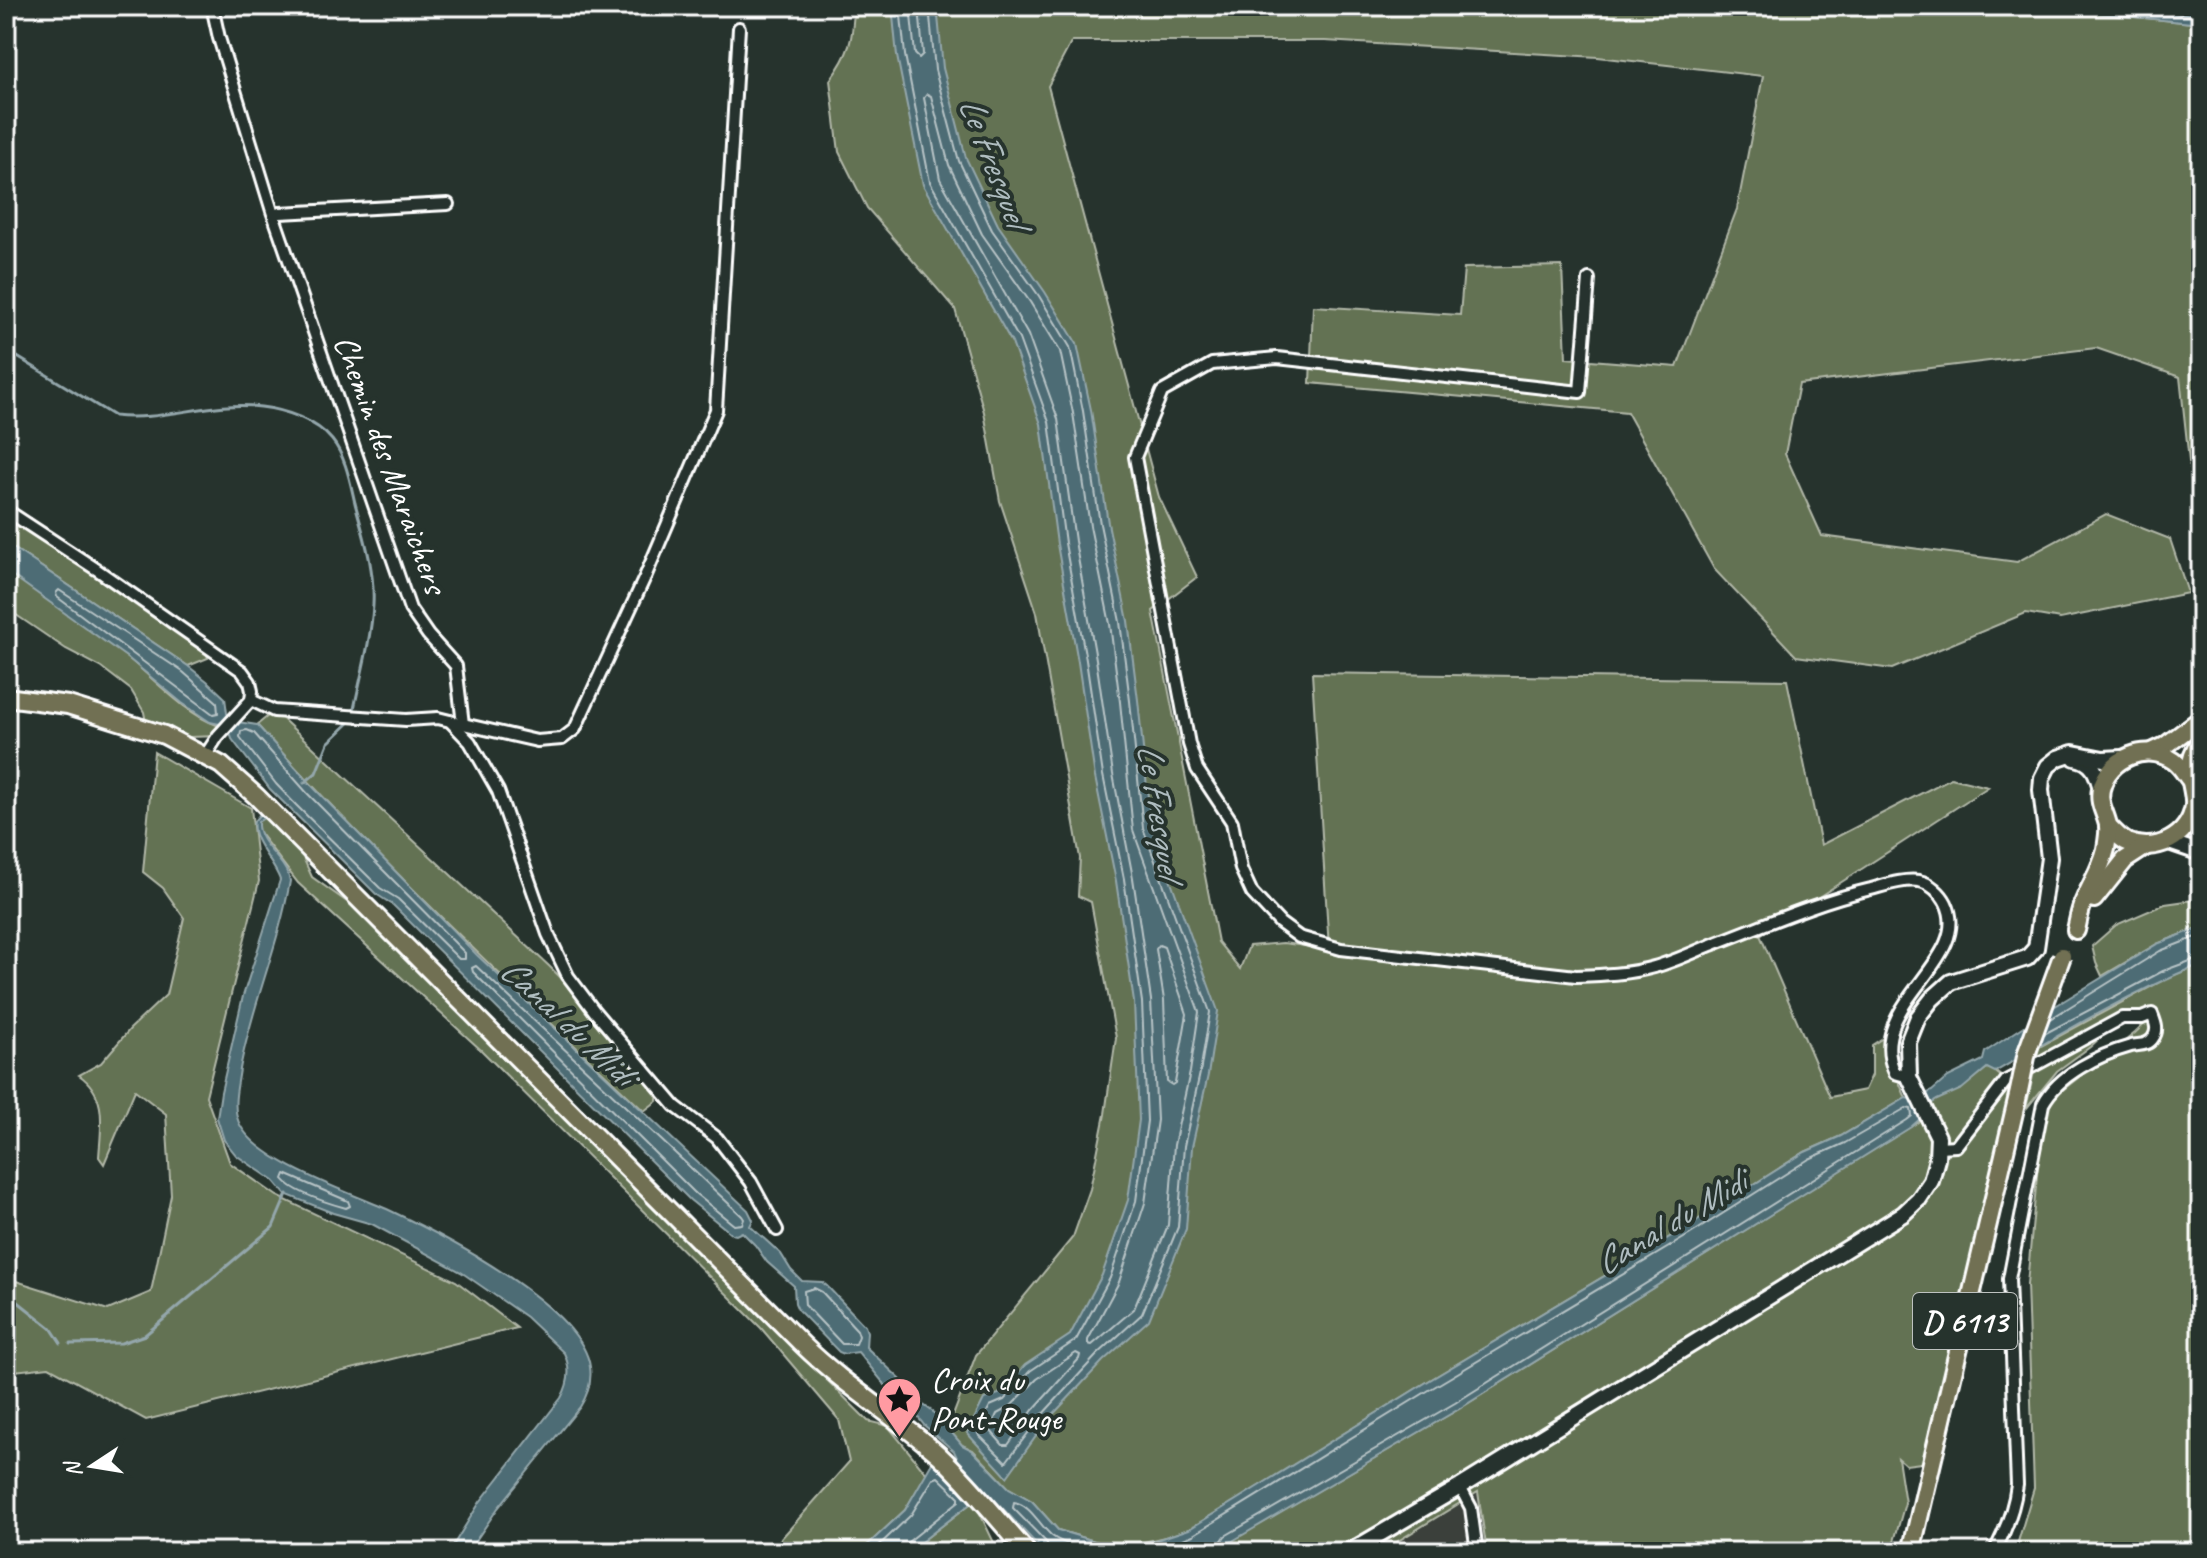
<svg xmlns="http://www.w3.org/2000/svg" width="2207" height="1558" font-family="Caveat,sans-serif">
<rect width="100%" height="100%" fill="#26332d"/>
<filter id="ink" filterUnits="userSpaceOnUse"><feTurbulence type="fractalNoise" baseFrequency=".0125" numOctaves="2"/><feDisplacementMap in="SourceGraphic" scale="16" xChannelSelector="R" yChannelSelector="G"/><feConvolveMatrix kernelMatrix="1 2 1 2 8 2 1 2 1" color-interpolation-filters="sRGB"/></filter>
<g filter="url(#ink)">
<path fill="#3b413a" d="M 1479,1492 L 1487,1552 L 1380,1552 Z"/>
<g fill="#647253" stroke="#b2b8a9" stroke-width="2">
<path d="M 854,6 L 2029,6 L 2201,24 L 2201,181 L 2195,181 L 2201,190 L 2201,528 L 2196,527 L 2180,377 L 2096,348 L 1799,384 L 1785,454 L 1822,536 L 2017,562 L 2106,514 L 2170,539 L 2188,593 L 2060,619 L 2026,613 L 1892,669 L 1796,656 L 1714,569 L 1627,412 L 1310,383 L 1313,306 L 1460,315 L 1464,268 L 1562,266 L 1566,358 L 1677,367 L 1737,209 L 1763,76 L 1598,57 L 1325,41 L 1072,41 L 1048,86 L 1159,497 L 1197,577 L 1153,611 L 1218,942 L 1240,969 L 1249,946 L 1283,943 L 1329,949 L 1312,673 L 1787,680 L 1821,845 L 1951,778 L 1988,787 L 1760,935 L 1830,1097 L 1865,1090 L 1872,1075 L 1872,1045 L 1883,1038 L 1891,1043 L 1889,1059 L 1906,1098 L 1841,1136 L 1805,1152 L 1685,1228 L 1430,1380 L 1234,1502 L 1189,1529 L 1169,1536 L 1127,1546 L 1111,1546 L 1058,1530 L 1032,1501 L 1009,1488 L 973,1450 L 962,1445 L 948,1429 L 976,1355 L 1073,1237 L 1090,1189 L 1105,1114 L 1116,1038 L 1091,902 L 1078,896 L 1080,858 L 1037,613 L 1000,501 L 984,412 L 955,309 L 867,208 L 839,152 L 830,80 C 850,53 853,40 854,6 Z"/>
<path d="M 6,510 L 204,645 L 208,658 L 188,666 L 6,543 Z"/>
<path d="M 6,571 C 48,598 88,628 128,658 C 153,678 187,715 217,725 L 218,736 L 190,737 L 148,733 L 144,712 L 131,690 L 101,667 L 66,649 L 6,608 Z"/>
<path d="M 274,711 L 549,966 L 595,1012 L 658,1086 L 657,1101 L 644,1111 C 511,986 379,861 257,725 Z"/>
<path d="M 154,752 L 251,808 L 259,881 L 206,1096 L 230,1163 L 277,1196 L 456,1281 L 517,1328 L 146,1420 L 49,1367 L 6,1372 L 6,1281 L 13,1280 L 108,1310 L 151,1292 L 171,1195 L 166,1114 L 135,1090 L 104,1164 L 99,1157 C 101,1126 108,1095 79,1075 L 101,1063 L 130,1029 L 166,995 L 184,918 L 163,888 L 143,872 Z"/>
<path d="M 265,817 L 300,851 L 312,877 L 354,907 L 493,1042 L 568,1121 L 868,1421 L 888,1426 L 927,1474 L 905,1510 L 860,1552 L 778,1552 L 779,1541 L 849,1462 L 839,1420 L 761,1328 L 481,1050 L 298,883 L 258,831 L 258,821 Z"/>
<path d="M 2201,899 L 2201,927 L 2157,944 L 2102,976 L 2096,963 L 2092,946 L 2116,925 L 2165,904 Z"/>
<path d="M 2201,964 L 2201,1552 L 2015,1552 L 2034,1488 L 2027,1284 L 2041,1132 L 2050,1100 L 2135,1033 L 2155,1014 L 2122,1018 L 2090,1047 L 2057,1071 L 2026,1109 L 2039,1047 L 2167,978 Z"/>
<path d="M 1987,1068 L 1992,1069 L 2019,1091 L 1936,1444 L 1921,1463 L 1906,1465 L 1898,1458 L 1905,1503 L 1891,1552 L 1487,1552 L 1478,1492 L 1380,1552 L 1279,1552 L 1271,1543 L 1238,1547 L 1228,1543 L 1459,1409 L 1918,1122 L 1924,1107 L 1972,1080 Z"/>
<path d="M 974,1501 L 998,1551 L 908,1552 Z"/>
</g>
<g fill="#4d6c74" stroke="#94a7ac" stroke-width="2">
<path d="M 892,6 L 937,6 L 943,68 L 966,158 L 998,225 L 1045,292 L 1077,344 L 1091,410 L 1108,523 L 1128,621 L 1138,700 L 1151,826 L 1218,1011 L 1208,1075 L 1192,1147 L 1186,1229 L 1149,1320 L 1103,1361 L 1047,1421 L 1007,1477 L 967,1433 L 984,1399 L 999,1394 L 1025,1365 L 1070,1335 L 1102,1275 L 1128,1200 L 1139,1120 L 1134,1002 L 1116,881 L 1095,777 L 1078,662 L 1057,544 L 1041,424 L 1012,343 L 923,185 L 897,56 Z"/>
<path d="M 2029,6 L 2201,6 L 2201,24 Z"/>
<path d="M 6,543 L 188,666 L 207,681 L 225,698 L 227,713 L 230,717 L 238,722 L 257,725 L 314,788 L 477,955 L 748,1210 L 753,1220 L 750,1226 L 781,1254 L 791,1270 L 802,1281 L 822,1282 L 827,1286 L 865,1326 L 867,1332 L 866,1347 L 900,1379 L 918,1401 L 936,1414 L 962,1445 L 972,1450 L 1009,1488 L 1032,1501 L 1058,1530 L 1111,1546 L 1127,1546 L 1153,1541 L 1189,1529 L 1430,1380 L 1685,1228 L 1805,1152 L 1841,1136 L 1906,1098 L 1914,1100 L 1932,1091 L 1948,1077 L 1983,1060 L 1985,1052 L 2052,1008 L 2157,944 L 2201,927 L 2201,964 C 2129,993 2062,1033 1995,1072 L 1987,1068 L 1962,1089 L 1937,1100 L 1920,1111 L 1921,1118 L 1911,1127 L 1459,1409 L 1229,1543 L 1228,1552 L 1044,1552 L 959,1462 L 954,1451 L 924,1425 L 903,1398 L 886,1386 L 858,1352 L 844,1354 L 839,1352 L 798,1310 L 795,1303 L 794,1286 L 767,1262 L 755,1245 L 742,1232 L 736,1235 L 732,1234 L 690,1200 L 393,905 L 376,894 L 270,789 L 232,739 L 229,729 L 224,725 L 210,722 L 182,703 L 129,659 L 6,571 Z"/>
<path d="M 261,813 L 265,817 L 258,822 C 256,844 286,859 290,881 C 279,945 252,1005 240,1069 C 238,1084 233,1102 237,1117 C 248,1160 350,1192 389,1210 C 440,1234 582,1306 590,1367 C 592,1381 587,1396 580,1407 L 498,1508 L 468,1552 L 449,1552 L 480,1502 L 561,1398 C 569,1384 571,1368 564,1353 L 526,1317 L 461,1272 L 372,1224 L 333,1213 L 285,1194 L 274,1181 L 236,1155 L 224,1140 L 217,1118 L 221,1092 L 243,996 L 280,880 C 274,861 250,841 254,821 Z"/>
<path d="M 933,1461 L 974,1501 L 908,1552 L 860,1552 L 905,1510 Z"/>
</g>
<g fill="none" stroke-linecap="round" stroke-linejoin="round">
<g stroke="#b8c4c7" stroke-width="2">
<path d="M 900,6 L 905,55 L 930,182 L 1019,339 L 1049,422 L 1065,543 L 1086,660 L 1103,775 L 1124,879 L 1142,1002 L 1147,1121 L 1136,1201 L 1110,1278 L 1076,1340 L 1030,1371 L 1004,1400 L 990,1406 L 978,1429 L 978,1434 L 1006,1462 L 1041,1416 L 1097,1355 L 1142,1314 L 1178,1227 L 1184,1146 L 1200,1073 L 1210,1012 L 1143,828 L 1130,701 L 1120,622 L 1100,524 L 1083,411 L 1070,347 L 1039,296 L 992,230 L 959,161 L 935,70 L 929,6"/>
<path d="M 910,6 L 915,54 L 919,58 L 923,54 L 919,6"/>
<path d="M 2107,6 L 2201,16"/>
<path d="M 927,94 L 931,96 L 949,165 L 982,234 L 1030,302 L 1060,351 L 1073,413 L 1090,526 L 1110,624 L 1120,702 L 1133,830 L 1199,1012 L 1190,1072 L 1174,1145 L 1168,1225 L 1134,1309 L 1092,1345 L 1088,1344 L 1088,1340 L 1119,1282 L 1145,1203 L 1157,1120 L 1151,1000 L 1133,878 L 1113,774 L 1096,659 L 1075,541 L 1058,419 L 1028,335 L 940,179 L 924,98 Z"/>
<path d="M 59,590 L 183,672 L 217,702 L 218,713 L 213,714 L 57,597 L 56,593 Z"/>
<path d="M 247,730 L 254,733 L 308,794 L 465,953 L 465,959 L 459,959 L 398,899 L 380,888 L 296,805 L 276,784 L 240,737 L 241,731 Z"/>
<path d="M 1159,945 L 1164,947 L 1187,1014 L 1175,1083 L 1172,1085 L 1167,1082 L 1164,1000 L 1156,949 Z"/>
<path d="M 476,966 L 742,1216 L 744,1219 L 742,1224 L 734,1225 L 696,1194 L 473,972 L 472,968 Z"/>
<path d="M 2050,1019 L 2160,951 L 2201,935"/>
<path d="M 2044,1034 L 2163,971 L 2201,957"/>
<path d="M 285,1174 L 348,1201 L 350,1206 L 346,1208 C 328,1203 294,1193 283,1179 Z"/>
<path d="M 814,1288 L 822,1292 L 857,1330 L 859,1336 L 856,1344 L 842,1344 L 805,1305 L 804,1291 Z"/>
<path d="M 1076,1353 L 1080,1355 L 1079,1359 L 1033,1410 L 1008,1445 L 1003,1445 L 990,1430 L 997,1414 L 1010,1407 L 1037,1379 Z"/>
<path d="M 872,1552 L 911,1515 L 933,1479 L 938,1477 L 959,1497 L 959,1501 L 908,1542 L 904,1552"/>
<path d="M 1049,1552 L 1047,1543 L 1013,1508 L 1014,1502 C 1031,1505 1039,1525 1052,1536 C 1065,1546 1087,1548 1102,1552"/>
<path d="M 1137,1552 L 1171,1544 L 1193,1535 L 1434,1387 L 1689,1235 L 1809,1159 L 1845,1143 L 1906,1108 L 1911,1109 L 1912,1116 L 1907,1120 L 1455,1403 L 1225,1536 L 1221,1542 L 1221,1552"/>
</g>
<g stroke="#94a7ac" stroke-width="3">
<path d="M 6,350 L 114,416 C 162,422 212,400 261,407 C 285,410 316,420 332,440 C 346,457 350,482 355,503 C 364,537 375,569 373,605 C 371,641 360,678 353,714"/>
<path d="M 304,783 L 316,773 L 328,743 L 351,721"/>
<path d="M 6,1307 L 17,1301 L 51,1328 L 61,1343"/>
<path d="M 70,1344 L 121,1343 L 145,1335 L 273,1227 L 287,1194"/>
</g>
<defs>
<g id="minor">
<path d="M 212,6 L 219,38 L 272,211 L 410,609 L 428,635 L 456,666 L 463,724"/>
<path d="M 274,215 L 280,213 L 448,204"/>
<path d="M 1589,279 L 1580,392 L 1277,358 L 1212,364 L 1162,392 L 1135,457 L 1189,744 L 1197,769 L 1232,822 L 1241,869 L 1252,893 L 1280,923 L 1299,937 L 1341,949 L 1576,976 C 1602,975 1629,974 1654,967 C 1673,962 1692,953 1711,945 C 1764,925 1816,902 1871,889 C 1886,885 1903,879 1919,881 C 1930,883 1941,893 1946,903 C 1974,961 1863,1005 1895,1073 L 1909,1077"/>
<path d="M 6,510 L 96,569 L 242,671 L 250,682 L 252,691 L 251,700 L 218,736 L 205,756"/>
<path d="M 251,700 L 274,711 L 406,720 L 438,718 L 450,721 L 470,742 L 498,791 L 548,934 L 568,976 L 595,1012 L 675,1106 L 717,1138 L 751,1182 L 777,1230"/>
<path d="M 450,721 L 537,741 L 562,739 L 575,729 L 645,577 L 716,410 L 739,28"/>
<path d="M 1938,1147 L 1956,1146 L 2006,1081 L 2122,1018 L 2142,1018 L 2152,1014 C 2155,1022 2159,1030 2153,1038 C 2148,1046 2139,1044 2131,1046 C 2099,1055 2059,1074 2043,1104 L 2009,1279 L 2017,1485 C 2014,1510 2006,1530 1994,1552"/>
<path d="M 1460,1487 L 1471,1508 L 1477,1552"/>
</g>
<g id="tertiary">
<path d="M 2075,758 C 2093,761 2097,773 2101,789"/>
<path d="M 1349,1552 L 1460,1487 L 1903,1214 L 1919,1199 L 1931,1181 L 1937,1159 L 1938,1137 L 1909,1077 L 1908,1042 L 1918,1017 L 1932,999 L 1951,982 L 2027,958 L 2036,948 L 2049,858 L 2041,790 L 2042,778 L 2048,766 L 2058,758 L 2073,753 L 2103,759 L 2123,758"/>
</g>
<g id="secondary">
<path d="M 2194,804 L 2201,827"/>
<path d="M 2169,842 L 2201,853"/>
</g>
<g id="primary">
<path d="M 6,697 L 68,705 L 164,735 L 221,765 L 256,796 L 803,1345 C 845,1386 895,1416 939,1455 C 971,1485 998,1520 1027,1552"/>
<path d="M 2152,752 L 2165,746 L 2201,719"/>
<path d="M 2108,826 C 2114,831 2120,839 2127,842 C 2156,854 2189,837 2194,806 C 2195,797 2192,790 2191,781 C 2188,766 2192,753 2201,741"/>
<path d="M 2094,899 L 2125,860 L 2145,847"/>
<path d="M 2076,930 C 2078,922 2079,914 2082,906 C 2089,887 2101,870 2106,849 C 2107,842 2109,832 2108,825 C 2105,812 2098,803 2101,789 C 2109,757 2147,742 2174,761 C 2181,766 2185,774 2190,780"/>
<path d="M 1911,1552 L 2019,1091"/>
</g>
</defs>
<use href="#minor" stroke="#fff" stroke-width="16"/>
<use href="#tertiary" stroke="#fff" stroke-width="20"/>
<use href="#secondary" stroke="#fff" stroke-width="20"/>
<use href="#primary" stroke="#fff" stroke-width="22"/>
<use href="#minor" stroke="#26332d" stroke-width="10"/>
<use href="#tertiary" stroke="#26332d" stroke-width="14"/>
<use href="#secondary" stroke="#26332d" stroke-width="14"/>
<use href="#primary" stroke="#716f52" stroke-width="16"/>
<defs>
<path id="primary-bridge" d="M 2019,1091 L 2027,1052 L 2062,956"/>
</defs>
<use href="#primary-bridge" stroke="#fff" stroke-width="22" stroke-linecap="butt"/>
<use href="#primary-bridge" stroke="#716f52" stroke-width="16"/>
</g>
</g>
<defs>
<symbol id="sight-pin" viewBox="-11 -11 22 30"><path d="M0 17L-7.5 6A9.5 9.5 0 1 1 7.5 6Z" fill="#ff9aa2" stroke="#26332d"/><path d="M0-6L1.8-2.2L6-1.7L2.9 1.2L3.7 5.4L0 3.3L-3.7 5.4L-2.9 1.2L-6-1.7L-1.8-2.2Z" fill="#111"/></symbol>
</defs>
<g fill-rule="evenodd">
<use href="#sight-pin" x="874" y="1374" width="51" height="69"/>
</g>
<g text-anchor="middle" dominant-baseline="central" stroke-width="8" stroke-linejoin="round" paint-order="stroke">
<rect fill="#26332d" stroke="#bec2c0" stroke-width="2" x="1913" y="1293" width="104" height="56" rx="6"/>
<g font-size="32" font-weight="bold" fill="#fff">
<text x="1965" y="1321">D 6113</text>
</g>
<g font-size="34" fill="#fff" stroke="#26332d">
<text transform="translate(391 464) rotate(70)">Chemin des Maraichers</text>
</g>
<g font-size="34" fill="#fff" stroke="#26332d" text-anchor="start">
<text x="931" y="1379">Croix du<tspan x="931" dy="39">Pont-Rouge</tspan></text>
</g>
<g font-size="36" font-style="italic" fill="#afbdc0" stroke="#26332d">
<text transform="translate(994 161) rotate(69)">Le Fresquel</text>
<text transform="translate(1160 810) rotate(81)">Le Fresquel</text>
<text transform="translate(568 1021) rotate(43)">Canal du Midi</text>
<text transform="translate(1670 1222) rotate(-31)">Canal du Midi</text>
</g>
</g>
<rect width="2207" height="1558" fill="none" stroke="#26332d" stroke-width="32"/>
<rect x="16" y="16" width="2175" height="1526" fill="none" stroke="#fff" stroke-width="3" filter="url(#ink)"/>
<g transform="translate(92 1466) rotate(258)" stroke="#26332d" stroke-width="6" paint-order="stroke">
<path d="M0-6L14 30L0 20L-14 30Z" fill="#ffffff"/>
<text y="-12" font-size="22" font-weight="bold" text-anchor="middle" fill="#ffffff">N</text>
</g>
</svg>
